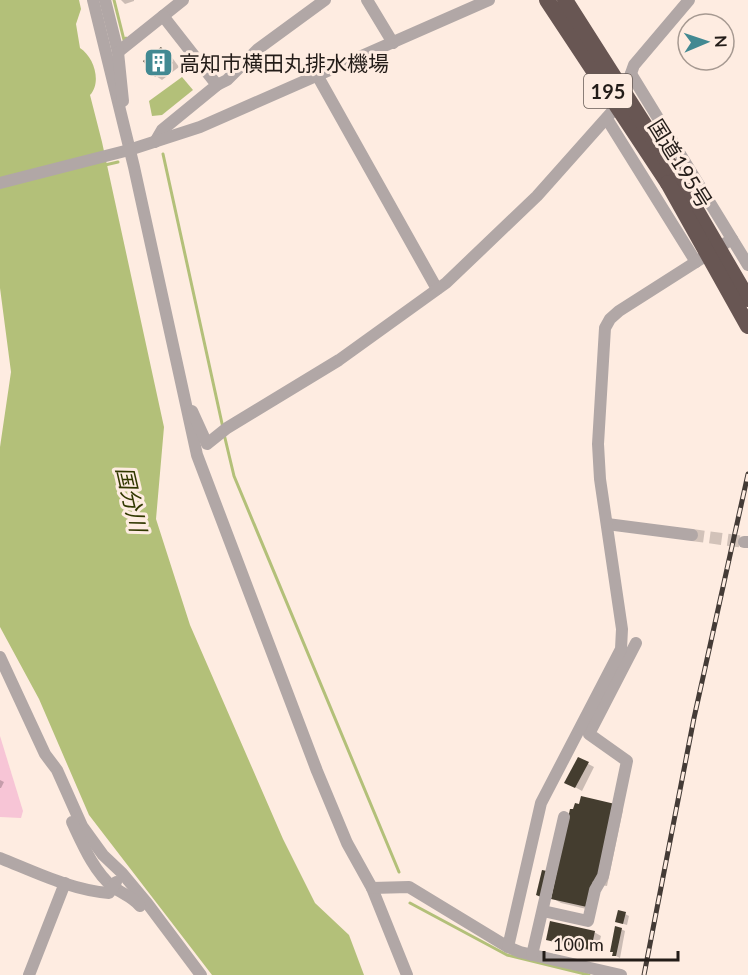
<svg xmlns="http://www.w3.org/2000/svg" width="748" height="975" font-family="Lato,'Noto Sans JP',sans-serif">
<rect width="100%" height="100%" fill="#feece1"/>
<path fill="#f7c5d6" d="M 0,736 L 23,811 L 21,818 L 0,817 Z"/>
<g fill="#b3c079">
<path d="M 0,0 L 79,0 L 81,9 L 76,24 L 80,48 C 94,57 102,82 90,95 L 102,142 L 164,427 L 156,519 L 190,625 L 283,839 L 315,903 L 349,935 L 364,975 L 212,975 L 89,815 L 39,699 L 0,627 L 0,447 L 11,372 L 0,288 Z"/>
<path d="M 182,77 L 193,90 L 162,115 L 152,116 L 149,101 Z"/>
</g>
<g fill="#0003">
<path d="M 121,0 L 134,0 L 134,1 L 125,4 Z"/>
<path d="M 161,49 L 168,52 L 179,67 L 162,80 L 156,76 Z"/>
<path d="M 579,759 L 594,767 L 582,791 L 566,782 Z"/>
<path d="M 0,780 L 4,782 L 1,788 L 0,788 Z"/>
<path d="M 614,805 L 623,810 L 607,886 L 601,885 L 595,911 L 561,903 L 552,898 Z"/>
<path d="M 625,914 L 629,916 L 627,925 L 617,922 Z"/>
<path d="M 621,929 L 625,931 L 620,958 L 614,955 Z"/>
<path d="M 594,932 L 601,936 L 597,952 L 554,943 L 548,939 Z"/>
</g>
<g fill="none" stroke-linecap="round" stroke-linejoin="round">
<g stroke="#b3c079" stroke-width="3">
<path d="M 114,0 L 124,40 L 126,38"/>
<path d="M 163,154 L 223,428"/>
<path d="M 105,165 L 118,162"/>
<path d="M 224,434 L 234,476 L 399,872"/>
<path d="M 410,903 L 507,955 L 589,975"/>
</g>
</g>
<g fill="#443d2f">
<path d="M 161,47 L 173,63 L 155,77 L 143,61 Z"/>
<path d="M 578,757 L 589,762 L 575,788 L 564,783 Z"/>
<path d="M 581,796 L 615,804 L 598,882 L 593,881 L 587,907 L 551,899 L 570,809 L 573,809 L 575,803 L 579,804 Z"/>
<path d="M 542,870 L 547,871 L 541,897 L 536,895 Z"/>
<path d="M 618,910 L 626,912 L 623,924 L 615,922 Z"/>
<path d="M 550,921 L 595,931 L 591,950 L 546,940 Z"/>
<path d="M 615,926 L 622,928 L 616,956 L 612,956 L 613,952 L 610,952 Z"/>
</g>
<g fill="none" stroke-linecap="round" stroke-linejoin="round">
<path stroke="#d2c2b9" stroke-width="12" stroke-dasharray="12 6" stroke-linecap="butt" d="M 692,535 L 744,542"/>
<g stroke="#b1a7a6" stroke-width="12">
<path d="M 93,0 L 134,167 L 197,455 L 317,771 L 347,843 L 372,888 L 407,975"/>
<path d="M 105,0 L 118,52 L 183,0"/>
<path d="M 367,0 L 393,43"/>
<path d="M 118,52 L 123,101"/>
<path d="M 631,74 L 748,265"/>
<path d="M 317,75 L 437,289"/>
<path d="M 629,79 L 634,65 L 689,0"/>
<path d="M 217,85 L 227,80 L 258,49 L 325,0"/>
<path d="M 607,119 L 696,262"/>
<path d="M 155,142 L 162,130 L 217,85 L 163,16"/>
<path d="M 0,183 L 129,150 L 200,127 L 489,0"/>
<path d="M 192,411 L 207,444 L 227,428 L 339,360 L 446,283 L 537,196 L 618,105"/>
<path d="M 607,524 L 692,535"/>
<path d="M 744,542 L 748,542"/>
<path d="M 0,657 L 45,754 L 57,770 L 82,826 L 103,855 L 122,873 L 147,903 L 201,975"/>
<path d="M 72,822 C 82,843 94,872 113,887 C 123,894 133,897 140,906"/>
<path d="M 0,858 C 35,872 71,890 109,893 L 116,882"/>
<path d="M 372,888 L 409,887 L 508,947 L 520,952 L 621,975"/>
<path d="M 543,911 L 588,921 L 595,890 L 603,876 L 627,761 L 589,734 L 636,643"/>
<path d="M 508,947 L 541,803 L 621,649 L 622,629 L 600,479 L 598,444 L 605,328 L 610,319 L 619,311 L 732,239"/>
<path d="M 532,955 L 564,817"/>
<path d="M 29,975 L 65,883"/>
</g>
<g stroke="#685653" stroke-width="16">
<path d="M 547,0 L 668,183"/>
<path d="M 565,0 L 677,176"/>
</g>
<defs>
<path id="rail" d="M 644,975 L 694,718 L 748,474"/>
</defs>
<use href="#rail" stroke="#443b36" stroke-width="5"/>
<use href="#rail" stroke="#feece1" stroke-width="3" stroke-dasharray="9" stroke-linecap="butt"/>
<g stroke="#685653" stroke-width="16">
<path d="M 677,177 L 748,299"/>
<path d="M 668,183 L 748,326"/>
</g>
</g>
<defs>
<symbol id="building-square" viewBox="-11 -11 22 22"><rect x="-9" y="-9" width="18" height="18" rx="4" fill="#428992" stroke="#feece1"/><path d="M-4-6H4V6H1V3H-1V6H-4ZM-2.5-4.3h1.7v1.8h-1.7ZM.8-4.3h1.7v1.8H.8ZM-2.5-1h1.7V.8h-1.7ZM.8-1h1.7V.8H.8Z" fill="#fff"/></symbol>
</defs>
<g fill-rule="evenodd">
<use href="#building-square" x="142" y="46" width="33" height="33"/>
</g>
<g text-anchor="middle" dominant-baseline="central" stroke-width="6" stroke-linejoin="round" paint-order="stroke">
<rect fill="#feece1" stroke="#655a54" stroke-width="1.5" x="584" y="74" width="48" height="34" rx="4.5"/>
<g font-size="20" font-weight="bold" fill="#231c18">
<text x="608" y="91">195</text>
</g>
<g font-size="21" fill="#231c18" stroke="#feece1" text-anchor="start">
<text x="179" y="62">高知市横田丸排水機場</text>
</g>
<g font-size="21" fill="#231c18" stroke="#feece1">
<text transform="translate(681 163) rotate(58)">国道195号</text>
</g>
<g font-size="22" font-style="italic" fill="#313800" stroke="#feece1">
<text transform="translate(132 499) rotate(77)">国分川</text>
</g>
</g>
<g transform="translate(706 42) rotate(88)"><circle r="28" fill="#feece1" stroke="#a69991" stroke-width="1.5"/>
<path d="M0-4.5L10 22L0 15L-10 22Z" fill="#428992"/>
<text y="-9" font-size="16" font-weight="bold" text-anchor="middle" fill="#231c18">N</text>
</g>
<path d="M544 951v9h134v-9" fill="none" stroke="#231c18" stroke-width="3"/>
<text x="553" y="951" font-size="18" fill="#231c18" stroke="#feece1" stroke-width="4.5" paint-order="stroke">100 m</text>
</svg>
